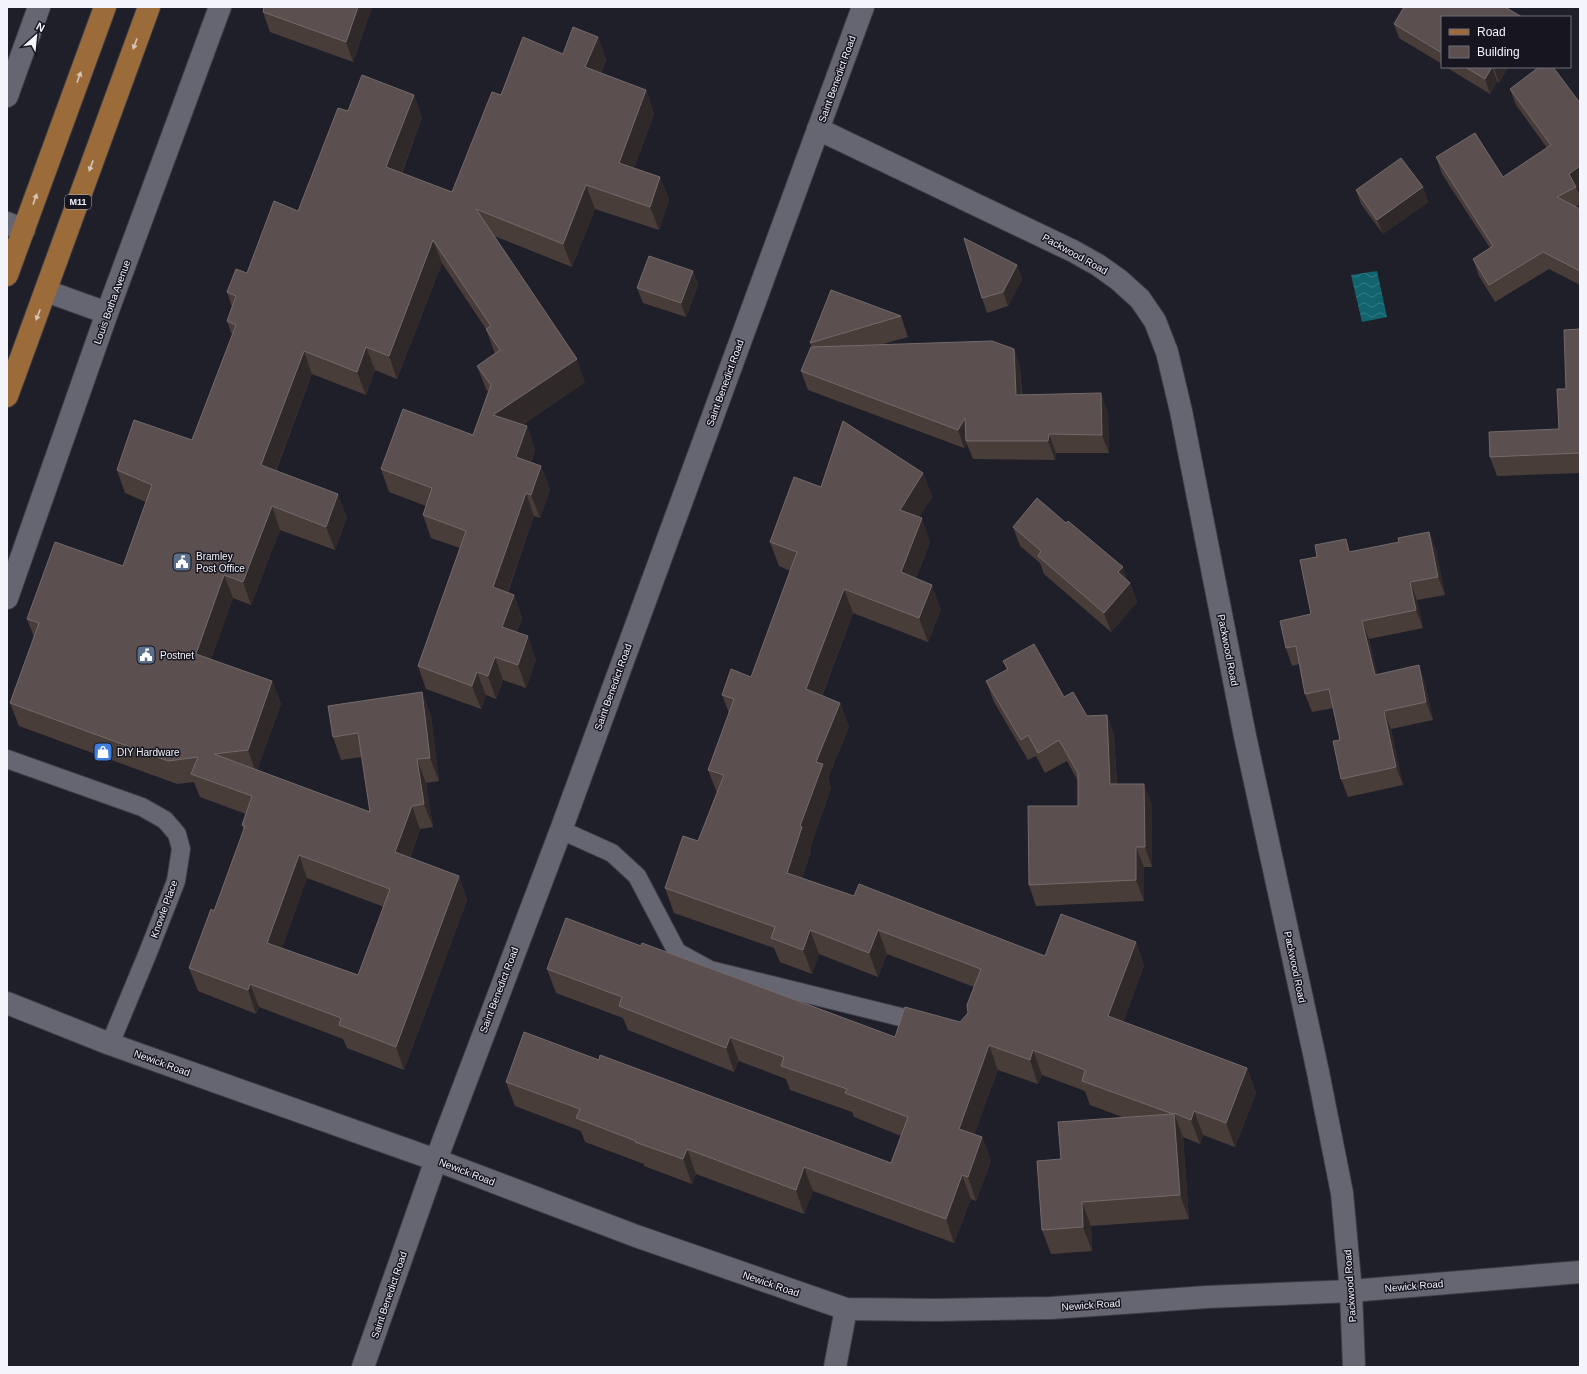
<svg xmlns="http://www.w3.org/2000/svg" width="1587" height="1374" font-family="Helvetica,sans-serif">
<defs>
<pattern id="water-waves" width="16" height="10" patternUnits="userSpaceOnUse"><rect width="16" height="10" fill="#11646d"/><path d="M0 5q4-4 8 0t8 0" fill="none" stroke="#347b83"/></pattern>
</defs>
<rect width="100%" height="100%" fill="#1f1f29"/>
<path fill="url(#water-waves)" d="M 1377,271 L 1387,317 L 1362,322 L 1351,275 Z"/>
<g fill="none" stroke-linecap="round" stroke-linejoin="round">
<defs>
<g id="lane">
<path d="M 7,759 L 142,807 L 165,820 L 177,834 L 181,849 L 176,881 L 147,955 L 110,1044"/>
<path d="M 561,830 L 612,853 L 637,876 L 677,952 L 710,970 L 925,1023"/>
</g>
<g id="street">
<path d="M 7,96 L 39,7"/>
<path d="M 818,129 L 1073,251 L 1098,265 L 1119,280 L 1140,299 L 1155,321 L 1167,352 L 1181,411 L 1245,736 L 1318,1072 L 1342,1193 L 1351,1291 L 1354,1367"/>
<path d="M 7,223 L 24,230"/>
<path d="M 46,291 L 107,313"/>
<path d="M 7,598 L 107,313 L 220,7"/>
<path d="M 7,1003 L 110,1044 L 436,1160 L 636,1236 L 846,1309 L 935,1310 L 1051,1308 L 1207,1297 L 1351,1291 L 1580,1272"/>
<path d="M 363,1367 L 436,1160 L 561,830 L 863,7"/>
<path d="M 835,1367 L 846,1309"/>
</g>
<g id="primary">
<path d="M 7,275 L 105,7"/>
<path d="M 7,396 L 149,7"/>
</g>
</defs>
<use href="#lane" stroke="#3d3c45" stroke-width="20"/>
<use href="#street" stroke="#3d3c45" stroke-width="24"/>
<use href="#primary" stroke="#3d3c45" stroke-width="24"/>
<use href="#lane" stroke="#666673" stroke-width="18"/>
<use href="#street" stroke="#666673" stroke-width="22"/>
<use href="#primary" stroke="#9b6b3a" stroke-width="22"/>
</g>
<g fill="#493d3a" fill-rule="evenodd">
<path d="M 372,7 L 353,62 L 270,32 L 263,12 Z"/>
<path d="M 1442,17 L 1442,64 L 1399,38 L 1394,24 Z"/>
<path d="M 598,37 L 606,60 L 601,73 L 646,90 L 654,114 L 634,168 L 660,177 L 669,200 L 659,230 L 595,209 L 572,267 L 494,236 L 585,382 L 522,425 L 527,426 L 535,450 L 531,462 L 541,466 L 550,489 L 540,518 L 534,516 L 508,592 L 514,595 L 522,618 L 517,632 L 536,659 L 526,688 L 503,680 L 496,699 L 486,695 L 481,709 L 426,689 L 418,666 L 460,548 L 431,538 L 423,515 L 426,506 L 389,492 L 381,469 L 473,435 L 488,392 L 486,389 L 477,366 L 495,354 L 486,329 L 442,263 L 397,379 L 375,370 L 366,395 L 312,374 L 276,471 L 347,517 L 335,550 L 280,530 L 251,605 L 233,598 L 211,659 L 272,681 L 281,704 L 257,770 L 370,812 L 362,757 L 341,760 L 333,737 L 422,692 L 431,716 L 439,781 L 426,783 L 433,827 L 420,829 L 410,858 L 459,876 L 467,900 L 404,1070 L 347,1048 L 343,1039 L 259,1007 L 256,1014 L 198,991 L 189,968 L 214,911 L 244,831 L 242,825 L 246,814 L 200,797 L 194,782 L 177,784 L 19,726 L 10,703 L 34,637 L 27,619 L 123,566 L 146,502 L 125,493 L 117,470 L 192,440 L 232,335 L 227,321 L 232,307 L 227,292 L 247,273 L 298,211 L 348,111 L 414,95 L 422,118 L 402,173 L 452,192 L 501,95 L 563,54 ZM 307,878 L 384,907 L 358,975 L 282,948 Z"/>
<path d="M 1446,67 L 1508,67 L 1499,83 L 1497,81 L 1490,94 Z"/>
<path d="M 1539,67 L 1580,197 L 1580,204 L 1575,207 L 1580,209 L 1580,285 L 1549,269 L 1495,302 L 1479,276 L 1473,259 L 1490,248 L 1442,174 L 1436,157 L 1503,177 L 1547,148 L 1516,105 L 1510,89 Z"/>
<path d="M 1423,187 L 1428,202 L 1383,234 L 1361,204 L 1356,190 Z"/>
<path d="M 693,271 L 698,285 L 686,317 L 643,303 L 637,288 Z"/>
<path d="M 1022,279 L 1008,306 L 987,313 L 982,298 Z"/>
<path d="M 901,316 L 908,337 L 883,344 L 1014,349 L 1020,367 L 1022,395 L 1108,412 L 1109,453 L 1056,453 L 1055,460 L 973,459 L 967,444 L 964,448 L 808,390 L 801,371 L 812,347 L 810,343 Z"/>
<path d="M 1580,329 L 1580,473 L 1497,476 L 1490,457 L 1559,429 L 1566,389 Z"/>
<path d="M 923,473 L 932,497 L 919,517 L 930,542 L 916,578 L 941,609 L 928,642 L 853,613 L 822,696 L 840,703 L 849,727 L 828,778 L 831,788 L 810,848 L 811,851 L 802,878 L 854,896 L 1045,956 L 1136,942 L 1144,966 L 1123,1022 L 1247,1068 L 1256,1093 L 1235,1147 L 1203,1135 L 1200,1144 L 1183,1137 L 1189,1219 L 1091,1226 L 1092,1251 L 1051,1254 L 1042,1230 L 1061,1159 L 1125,1118 L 1090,1105 L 1085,1091 L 1042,1075 L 1038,1084 L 998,1070 L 974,1134 L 982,1137 L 991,1161 L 976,1201 L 971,1199 L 954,1243 L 813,1191 L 804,1214 L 696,1174 L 692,1184 L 644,1166 L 644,1164 L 585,1142 L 581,1131 L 515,1106 L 506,1082 L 599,1060 L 891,1163 L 901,1136 L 854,1117 L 852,1112 L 790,1090 L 786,1079 L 739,1061 L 734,1072 L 628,1030 L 623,1018 L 556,993 L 547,969 L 641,946 L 895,1037 L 960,1022 L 968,1013 L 974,987 L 887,954 L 878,977 L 819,954 L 812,974 L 780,962 L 774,948 L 674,913 L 665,888 L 698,841 L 717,793 L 708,770 L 729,713 L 722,695 L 751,677 L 790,571 L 779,566 L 770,542 L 821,487 Z"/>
<path d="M 1013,527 L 1128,581 L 1130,583 L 1137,602 L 1111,632 L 1044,574 L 1040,563 L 1020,546 Z"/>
<path d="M 1429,532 L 1436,550 L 1445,595 L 1417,600 L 1423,628 L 1369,639 L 1377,674 L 1425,683 L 1433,720 L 1391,729 L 1403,785 L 1348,797 L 1341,779 L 1340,740 L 1334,708 L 1312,712 L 1305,694 L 1299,664 L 1292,666 L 1286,648 L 1311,614 L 1350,552 L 1399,542 Z"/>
<path d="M 1003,661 L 1064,697 L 1087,716 L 1107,715 L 1114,736 L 1117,784 L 1152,804 L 1152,867 L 1144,867 L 1144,901 L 1036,906 L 1029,885 L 1078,806 L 1078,781 L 1067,761 L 1045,773 L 1036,756 L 1028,760 L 994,702 L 986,681 L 1007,670 Z"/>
</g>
<g fill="#30292a">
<path d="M 358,7 L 372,7 L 353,62 L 346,42 Z"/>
<path d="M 598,37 L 606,60 L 593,90 L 585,67 Z"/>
<path d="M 1492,67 L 1497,81 L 1490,94 L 1485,79 Z"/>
<path d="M 1494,67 L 1508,67 L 1499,83 L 1494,68 Z"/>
<path d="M 646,90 L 654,114 L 627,187 L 619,163 Z"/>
<path d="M 414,95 L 422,118 L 395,190 L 386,167 Z"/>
<path d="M 1580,166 L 1580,187 L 1577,190 L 1569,174 Z"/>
<path d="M 660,177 L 669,200 L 659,230 L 650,207 Z"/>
<path d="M 586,185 L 595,209 L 572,267 L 563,244 Z"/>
<path d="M 1423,187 L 1428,202 L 1383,234 L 1377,220 Z"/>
<path d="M 433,240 L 442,263 L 397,379 L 389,356 Z"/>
<path d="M 1017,265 L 1022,279 L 1008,306 L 1003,292 Z"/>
<path d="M 693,271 L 698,285 L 686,317 L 681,303 Z"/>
<path d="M 366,347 L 375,370 L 366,395 L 357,372 Z"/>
<path d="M 1014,349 L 1020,367 L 1022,414 L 1016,395 Z"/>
<path d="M 304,351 L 312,374 L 269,488 L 261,465 Z"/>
<path d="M 577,359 L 585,382 L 502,438 L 493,415 Z"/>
<path d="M 1101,393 L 1108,412 L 1109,453 L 1102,435 Z"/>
<path d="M 965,418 L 966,441 L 967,444 L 964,448 L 958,430 Z"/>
<path d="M 527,426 L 535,450 L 524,480 L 516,457 Z"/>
<path d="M 1049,434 L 1056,453 L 1055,460 L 1048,441 Z"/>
<path d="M 541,466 L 550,489 L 540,518 L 531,495 Z"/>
<path d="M 923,473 L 932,497 L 908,534 L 900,510 Z"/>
<path d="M 526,493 L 534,516 L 501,610 L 493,587 Z"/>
<path d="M 338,494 L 347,517 L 335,550 L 326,527 Z"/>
<path d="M 272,506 L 280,530 L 251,605 L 243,582 Z"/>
<path d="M 922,518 L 930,542 L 909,596 L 901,572 Z"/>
<path d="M 1429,532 L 1436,550 L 1445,595 L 1438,577 Z"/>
<path d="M 1346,539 L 1352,557 L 1349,552 Z"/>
<path d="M 1123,567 L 1129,584 L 1130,583 L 1137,602 L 1111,632 L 1104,613 L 1118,572 Z"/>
<path d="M 224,575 L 233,598 L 205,677 L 196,654 Z"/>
<path d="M 1410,582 L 1417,600 L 1423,628 L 1416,610 Z"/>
<path d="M 932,585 L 941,609 L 928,642 L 919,618 Z"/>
<path d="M 844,589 L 853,613 L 815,713 L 806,689 Z"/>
<path d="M 514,595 L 522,618 L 511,650 L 502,627 Z"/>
<path d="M 1362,621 L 1369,639 L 1382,693 L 1375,675 Z"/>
<path d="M 528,636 L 536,659 L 526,688 L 518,665 Z"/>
<path d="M 495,657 L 503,680 L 496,699 L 488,676 Z"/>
<path d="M 1419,665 L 1425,683 L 1433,720 L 1426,702 Z"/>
<path d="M 477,672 L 486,695 L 481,709 L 472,686 Z"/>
<path d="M 272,681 L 281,704 L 256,773 L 248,750 Z"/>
<path d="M 422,692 L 431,716 L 439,781 L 430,758 Z"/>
<path d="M 840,703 L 849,727 L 828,778 L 831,788 L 810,848 L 811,851 L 796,897 L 787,873 L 800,826 L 816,762 Z"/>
<path d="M 1384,711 L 1391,729 L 1403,785 L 1396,767 Z"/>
<path d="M 1107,715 L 1114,736 L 1118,805 L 1110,784 Z"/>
<path d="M 417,759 L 426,783 L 433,827 L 424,804 Z"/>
<path d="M 1144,784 L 1152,804 L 1152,867 L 1145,847 Z"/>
<path d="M 412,806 L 420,829 L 403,876 L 395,852 Z"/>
<path d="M 1136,847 L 1144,867 L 1144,901 L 1136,880 Z"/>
<path d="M 299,855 L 307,878 L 276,966 L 267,943 Z"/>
<path d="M 459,876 L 467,900 L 404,1070 L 396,1047 Z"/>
<path d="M 810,930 L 819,954 L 812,974 L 803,950 Z"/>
<path d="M 878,930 L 887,954 L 878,977 L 869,953 Z"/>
<path d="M 1136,942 L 1144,966 L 1117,1040 L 1108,1016 Z"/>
<path d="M 250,984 L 259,1007 L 256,1014 L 248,990 Z"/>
<path d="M 730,1037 L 739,1061 L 734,1072 L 726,1048 Z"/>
<path d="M 989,1045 L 998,1070 L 968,1153 L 959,1129 Z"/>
<path d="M 1033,1050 L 1042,1075 L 1038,1084 L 1030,1060 Z"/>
<path d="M 1247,1068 L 1256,1093 L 1235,1147 L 1226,1123 Z"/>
<path d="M 1194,1111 L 1203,1135 L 1200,1144 L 1191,1120 Z"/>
<path d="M 1174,1113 L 1183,1137 L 1189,1219 L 1180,1195 Z"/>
<path d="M 982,1137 L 991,1161 L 976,1201 L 968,1177 Z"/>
<path d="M 687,1149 L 696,1174 L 692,1184 L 683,1159 Z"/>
<path d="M 804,1167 L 813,1191 L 804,1214 L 796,1190 Z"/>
<path d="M 962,1175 L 971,1199 L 954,1243 L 946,1219 Z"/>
<path d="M 1082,1202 L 1091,1226 L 1092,1251 L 1083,1227 Z"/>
</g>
<g fill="#5b504f" stroke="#736a6a" fill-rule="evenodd">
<path d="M 264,7 L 358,7 L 346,42 L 263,12 Z"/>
<path d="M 1404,7 L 1505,7 L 1522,17 L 1442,17 L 1442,53 L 1394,24 Z"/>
<path d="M 573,27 L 598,37 L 585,67 L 646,90 L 619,163 L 660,177 L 650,207 L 586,185 L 563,244 L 476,209 L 577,359 L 493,415 L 527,426 L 516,457 L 541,466 L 531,495 L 526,493 L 493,587 L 514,595 L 502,627 L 528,636 L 518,665 L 495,657 L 488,676 L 477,672 L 472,686 L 418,666 L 466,531 L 423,515 L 432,488 L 381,469 L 403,409 L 473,435 L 491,385 L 477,366 L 500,350 L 486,329 L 491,326 L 433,240 L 389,356 L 366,347 L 357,372 L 304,351 L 261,465 L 338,494 L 326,527 L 272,506 L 243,582 L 224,575 L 196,654 L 272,681 L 248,750 L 214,754 L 370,812 L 358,733 L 333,737 L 328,706 L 422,692 L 430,758 L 417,759 L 424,804 L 412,806 L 395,852 L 459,876 L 396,1047 L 339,1025 L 341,1018 L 250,984 L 248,990 L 189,968 L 211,909 L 214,911 L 245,826 L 242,825 L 252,796 L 191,774 L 198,757 L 168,761 L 10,703 L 39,623 L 27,619 L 55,542 L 123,566 L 152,485 L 117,470 L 134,420 L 192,440 L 236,325 L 227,321 L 236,296 L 227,292 L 236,269 L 247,273 L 274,201 L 298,211 L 338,108 L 348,111 L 362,75 L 414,95 L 386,167 L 452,192 L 492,92 L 501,95 L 523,37 L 563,54 ZM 299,855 L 390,889 L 358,975 L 267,943 Z"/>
<path d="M 1465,67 L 1492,67 L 1485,79 Z"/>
<path d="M 1539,67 L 1553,67 L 1580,103 L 1580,166 L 1569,174 L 1576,187 L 1557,197 L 1580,209 L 1580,271 L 1543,252 L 1489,285 L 1473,259 L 1493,246 L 1436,157 L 1475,133 L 1503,177 L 1551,145 L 1510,89 Z"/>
<path d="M 1401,158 L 1423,187 L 1377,220 L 1356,190 Z"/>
<path d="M 964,238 L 1017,265 L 1003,292 L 982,298 Z"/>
<path d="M 649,256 L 693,271 L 681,303 L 637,288 Z"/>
<path d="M 831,290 L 901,316 L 810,343 Z"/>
<path d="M 1580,329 L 1580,453 L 1490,457 L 1489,432 L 1559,429 L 1557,389 L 1566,389 L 1564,330 Z"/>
<path d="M 992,341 L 1014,349 L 1016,395 L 1101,393 L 1102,435 L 1049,434 L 1048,441 L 966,441 L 965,418 L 958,430 L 801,371 L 811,347 Z"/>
<path d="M 843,421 L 923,473 L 900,510 L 922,518 L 901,572 L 932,585 L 919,618 L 844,589 L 806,689 L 840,703 L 816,762 L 823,764 L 800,826 L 802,827 L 787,873 L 854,896 L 859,884 L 1045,956 L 1061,914 L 1136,942 L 1108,1016 L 1247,1068 L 1226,1123 L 1194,1111 L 1191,1120 L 1174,1113 L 1180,1195 L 1082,1202 L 1083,1227 L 1042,1230 L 1037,1161 L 1061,1159 L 1058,1122 L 1173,1114 L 1082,1081 L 1085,1070 L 1033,1050 L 1030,1060 L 989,1045 L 959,1129 L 982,1137 L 968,1177 L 962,1175 L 946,1219 L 804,1167 L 796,1190 L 687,1149 L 683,1159 L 635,1142 L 636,1141 L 576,1118 L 580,1109 L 506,1082 L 524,1032 L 599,1060 L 600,1055 L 891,1163 L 908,1117 L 845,1093 L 847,1089 L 781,1066 L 784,1057 L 730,1037 L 726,1048 L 619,1006 L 622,997 L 547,969 L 566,918 L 641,946 L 642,943 L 895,1037 L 905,1007 L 960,1022 L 968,1013 L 967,1005 L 981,969 L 878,930 L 869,953 L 810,930 L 803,950 L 771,938 L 775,927 L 665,888 L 683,836 L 698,841 L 724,775 L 708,770 L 734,699 L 722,695 L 731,669 L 751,677 L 797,552 L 770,542 L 794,477 L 821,487 Z"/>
<path d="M 1037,498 L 1066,523 L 1068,521 L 1123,567 L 1118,572 L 1130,583 L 1104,613 L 1038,556 L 1041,551 L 1013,527 Z"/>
<path d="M 1429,532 L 1438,577 L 1410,582 L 1416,610 L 1362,621 L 1375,675 L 1419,665 L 1426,702 L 1384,711 L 1396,767 L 1341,779 L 1333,741 L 1340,740 L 1329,689 L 1305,694 L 1296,646 L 1286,648 L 1280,621 L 1311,614 L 1300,560 L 1317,557 L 1315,545 L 1346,539 L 1349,552 L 1399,542 L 1398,538 Z"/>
<path d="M 1034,644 L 1064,697 L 1073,692 L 1087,716 L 1107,715 L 1110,784 L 1144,784 L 1145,847 L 1136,847 L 1136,880 L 1029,885 L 1028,806 L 1078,806 L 1078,773 L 1059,740 L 1038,753 L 1028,735 L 1021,740 L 986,681 L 1008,669 L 1003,661 Z"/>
</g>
<defs><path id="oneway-solid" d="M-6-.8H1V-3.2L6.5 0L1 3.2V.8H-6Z"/></defs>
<g fill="#d5c4b8">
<use href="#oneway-solid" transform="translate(135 44) rotate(110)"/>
<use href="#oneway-solid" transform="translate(79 77) rotate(-70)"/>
<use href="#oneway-solid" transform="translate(91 166) rotate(110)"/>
<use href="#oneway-solid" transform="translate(35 199) rotate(-70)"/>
<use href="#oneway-solid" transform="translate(38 315) rotate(111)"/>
</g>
<defs>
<symbol id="civic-square" viewBox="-11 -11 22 22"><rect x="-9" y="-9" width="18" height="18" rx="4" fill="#5c6f8a" stroke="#161520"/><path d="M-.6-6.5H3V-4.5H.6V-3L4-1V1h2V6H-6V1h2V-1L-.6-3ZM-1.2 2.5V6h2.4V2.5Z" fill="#fff"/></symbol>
<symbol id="shop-square" viewBox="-11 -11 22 22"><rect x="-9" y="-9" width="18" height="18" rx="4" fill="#3f7fe0" stroke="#161520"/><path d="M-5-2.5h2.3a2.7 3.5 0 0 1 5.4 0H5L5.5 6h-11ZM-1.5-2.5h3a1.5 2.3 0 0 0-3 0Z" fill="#fff"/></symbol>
</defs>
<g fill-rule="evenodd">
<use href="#civic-square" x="171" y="551" width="22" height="22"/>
<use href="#civic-square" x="135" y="644" width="22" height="22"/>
<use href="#shop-square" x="92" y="741" width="22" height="22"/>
</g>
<g text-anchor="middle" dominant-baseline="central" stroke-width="3" stroke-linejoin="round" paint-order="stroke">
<rect fill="#161520" stroke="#b1b1ba" stroke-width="1" x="65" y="195" width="26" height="14" rx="3"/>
<g font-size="9" font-weight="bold" fill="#f4f4fc">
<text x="78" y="202">M11</text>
</g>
<g font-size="10" fill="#f4f4fc" stroke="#161520">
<text transform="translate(837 79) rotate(-70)">Saint Benedict Road</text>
<text transform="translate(1075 254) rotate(29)">Packwood Road</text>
<text transform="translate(112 302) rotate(-70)">Louis Botha Avenue</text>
<text transform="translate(725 383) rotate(-70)">Saint Benedict Road</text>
<text transform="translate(1228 650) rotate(79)">Packwood Road</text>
<text transform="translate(613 687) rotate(-70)">Saint Benedict Road</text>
<text transform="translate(164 909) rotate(-70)">Knowle Place</text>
<text transform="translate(1295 967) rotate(78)">Packwood Road</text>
<text transform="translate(499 990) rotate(-69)">Saint Benedict Road</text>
<text transform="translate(162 1063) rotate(20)">Newick Road</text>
<text transform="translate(467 1172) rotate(21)">Newick Road</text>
<text transform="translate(771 1284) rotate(19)">Newick Road</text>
<text transform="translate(1350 1286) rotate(-94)">Packwood Road</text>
<text transform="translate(1414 1286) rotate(-5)">Newick Road</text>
<text transform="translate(389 1295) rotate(-71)">Saint Benedict Road</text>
<text transform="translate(1091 1305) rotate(-4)">Newick Road</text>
</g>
<g font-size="10" fill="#f4f4fc" stroke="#161520" text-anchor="start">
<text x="196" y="556">Bramley<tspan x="196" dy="12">Post Office</tspan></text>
<text x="160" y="655">Postnet</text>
<text x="117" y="752">DIY Hardware</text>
</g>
</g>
<rect width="1587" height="1374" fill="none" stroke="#f4f4fc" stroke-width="16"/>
<rect x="1441" y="16" width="130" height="52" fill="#161520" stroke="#6f6e78"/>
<rect x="1449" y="29" width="20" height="6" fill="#9b6b3a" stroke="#6f6e78"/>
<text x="1477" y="36" font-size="12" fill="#f4f4fc">Road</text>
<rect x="1449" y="46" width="20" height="12" fill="#5b504f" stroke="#6f6e78"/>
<text x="1477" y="56" font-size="12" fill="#f4f4fc">Building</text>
<g transform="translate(36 36) rotate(27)" stroke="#161520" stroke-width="3" paint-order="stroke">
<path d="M0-3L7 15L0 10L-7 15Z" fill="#f4f4fc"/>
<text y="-6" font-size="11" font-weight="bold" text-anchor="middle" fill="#f4f4fc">N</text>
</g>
</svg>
